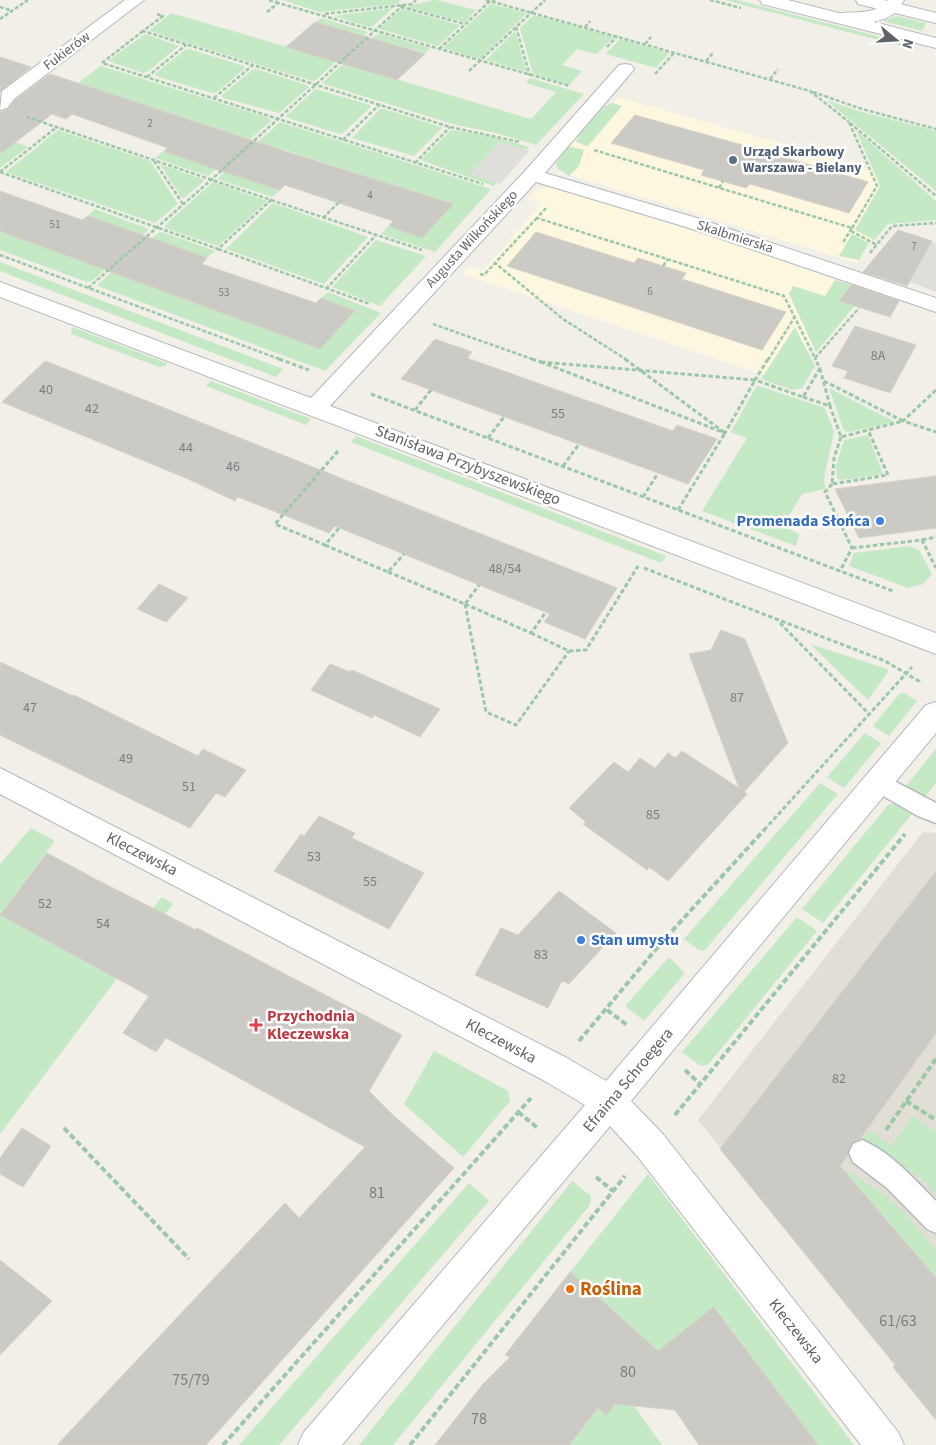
<svg xmlns="http://www.w3.org/2000/svg" width="936" height="1445" font-family="'Source Sans 3',sans-serif">
<rect width="100%" height="100%" fill="#f1efe8"/>
<g fill="#fef7e0">
<path d="M 619,97 L 908,180 L 857,263 L 563,173 L 556,163 L 558,158 L 605,106 L 613,103 Z"/>
<path d="M 551,187 L 722,240 L 845,283 L 788,383 L 462,274 L 469,267 L 483,271 L 541,204 L 527,199 L 538,189 Z"/>
</g>
<g fill="#e0deda">
<path d="M 500,142 L 529,151 L 500,184 L 470,174 Z"/>
<path d="M 898,230 L 936,243 L 936,292 L 868,266 Z"/>
</g>
<path fill="#e1ded6" d="M 923,832 L 936,833 L 936,1420 L 893,1367 L 895,1364 L 698,1120 Z"/>
<g fill="#c5e8c5">
<path d="M 282,0 L 401,0 L 397,4 L 320,12 Z"/>
<path d="M 433,0 L 437,0 L 476,10 L 465,22 L 405,7 Z"/>
<path d="M 725,0 L 737,0 L 912,45 L 909,48 Z"/>
<path d="M 491,4 L 527,13 L 480,59 L 443,48 Z"/>
<path d="M 393,8 L 373,26 L 369,27 L 334,16 Z"/>
<path d="M 401,9 L 460,25 L 438,46 L 379,29 Z"/>
<path d="M 171,13 L 315,55 L 344,30 L 316,22 L 321,18 L 368,32 L 316,80 L 312,81 L 149,31 Z"/>
<path d="M 534,15 L 613,37 L 597,54 L 577,49 L 562,65 L 582,71 L 569,85 L 533,74 L 520,28 Z"/>
<path d="M 898,16 L 926,23 L 922,31 L 883,21 Z"/>
<path d="M 515,31 L 527,72 L 486,60 Z"/>
<path d="M 145,34 L 179,46 L 147,72 L 143,73 L 108,61 Z"/>
<path d="M 380,34 L 430,48 L 425,53 L 396,45 L 368,71 L 531,119 L 556,92 L 526,83 L 530,78 L 584,94 L 536,145 L 496,133 L 456,125 L 324,84 L 323,82 L 376,35 Z"/>
<path d="M 620,39 L 669,53 L 656,68 L 606,54 Z"/>
<path d="M 189,49 L 244,66 L 245,68 L 216,93 L 212,93 L 156,76 L 155,74 L 185,50 Z"/>
<path d="M 101,66 L 269,118 L 271,121 L 208,176 L 155,158 L 164,151 L 193,161 L 227,132 L 78,83 Z"/>
<path d="M 256,69 L 307,85 L 309,87 L 279,113 L 223,98 L 222,95 L 252,70 Z"/>
<path d="M 316,89 L 370,105 L 371,107 L 343,133 L 340,134 L 288,118 L 286,116 Z"/>
<path d="M 826,100 L 862,112 L 936,131 L 936,191 Z"/>
<path d="M 613,103 L 622,106 L 589,145 L 586,146 L 575,141 L 579,137 L 576,136 L 605,106 Z"/>
<path d="M 380,109 L 384,109 L 441,127 L 442,128 L 414,156 L 352,138 Z"/>
<path d="M 279,123 L 283,123 L 491,189 L 435,252 L 381,234 L 389,226 L 422,237 L 452,204 L 281,149 L 249,179 L 280,190 L 272,197 L 217,179 Z"/>
<path d="M 58,130 L 150,161 L 178,204 L 155,223 L 6,172 Z"/>
<path d="M 454,130 L 493,137 L 529,147 L 526,150 L 500,142 L 470,174 L 496,183 L 494,186 L 423,161 L 422,159 L 450,131 Z"/>
<path d="M 856,130 L 936,201 L 936,220 L 888,224 L 874,240 L 855,230 L 880,186 Z"/>
<path d="M 15,142 L 28,147 L 0,168 L 0,154 Z"/>
<path d="M 568,146 L 584,150 L 579,166 L 569,176 L 558,169 L 556,163 Z"/>
<path d="M 160,164 L 205,180 L 184,198 L 181,197 Z"/>
<path d="M 213,182 L 267,201 L 218,246 L 165,228 L 165,225 Z"/>
<path d="M 273,203 L 368,237 L 324,284 L 226,249 Z"/>
<path d="M 95,209 L 149,229 L 92,281 L 87,282 L 0,250 L 0,231 L 79,260 L 118,227 L 88,216 Z"/>
<path d="M 162,232 L 215,251 L 207,258 L 175,247 L 138,282 L 320,349 L 355,311 L 321,298 L 328,292 L 381,313 L 325,371 L 98,286 L 98,284 L 158,233 Z"/>
<path d="M 852,234 L 869,243 L 859,260 L 839,256 Z"/>
<path d="M 376,240 L 426,256 L 380,306 L 332,287 Z"/>
<path d="M 0,262 L 283,369 L 276,377 L 0,271 Z"/>
<path d="M 835,280 L 868,290 L 816,352 L 789,294 L 793,286 L 825,296 Z"/>
<path d="M 72,327 L 167,363 L 166,366 L 159,367 L 71,334 Z"/>
<path d="M 795,327 L 815,366 L 802,388 L 792,390 L 761,379 Z"/>
<path d="M 211,381 L 311,419 L 306,425 L 206,386 Z"/>
<path d="M 759,386 L 825,408 L 834,432 L 824,478 L 825,489 L 802,494 L 783,526 L 799,534 L 796,546 L 702,511 L 747,438 L 731,432 L 756,387 Z"/>
<path d="M 829,388 L 895,422 L 849,432 L 844,431 Z"/>
<path d="M 868,435 L 883,474 L 841,480 L 837,478 L 836,466 L 844,440 Z"/>
<path d="M 356,436 L 666,556 L 661,563 L 351,442 Z"/>
<path d="M 909,546 L 919,550 L 932,574 L 923,584 L 908,588 L 849,566 L 854,553 Z"/>
<path d="M 810,644 L 887,669 L 888,672 L 868,700 Z"/>
<path d="M 904,693 L 917,701 L 889,736 L 873,726 L 899,694 Z"/>
<path d="M 865,733 L 881,743 L 844,788 L 827,777 Z"/>
<path d="M 936,749 L 936,783 L 923,799 L 907,790 L 906,786 Z"/>
<path d="M 820,783 L 838,794 L 704,951 L 699,950 L 684,939 Z"/>
<path d="M 889,804 L 895,804 L 912,814 L 823,923 L 802,909 Z"/>
<path d="M 31,828 L 55,841 L 0,915 L 28,931 L 31,927 L 53,940 L 50,943 L 54,941 L 76,953 L 74,956 L 102,971 L 162,897 L 173,904 L 0,1134 L 0,864 Z"/>
<path d="M 797,917 L 817,931 L 708,1065 L 701,1066 L 682,1052 Z"/>
<path d="M 669,957 L 685,973 L 644,1021 L 625,1006 Z"/>
<path d="M 434,1051 L 508,1091 L 510,1101 L 463,1157 L 404,1104 Z"/>
<path d="M 912,1116 L 936,1132 L 936,1195 L 924,1181 L 863,1138 L 869,1131 L 892,1146 Z"/>
<path d="M 842,1169 L 846,1170 L 883,1194 L 904,1212 L 936,1250 L 936,1278 Z"/>
<path d="M 648,1174 L 854,1445 L 818,1445 L 715,1307 L 658,1351 L 570,1272 Z"/>
<path d="M 572,1181 L 591,1196 L 590,1205 L 393,1445 L 359,1445 Z"/>
<path d="M 469,1183 L 489,1201 L 279,1445 L 239,1445 Z"/>
<path d="M 622,1394 L 634,1406 L 662,1445 L 569,1445 L 598,1408 L 606,1415 Z"/>
</g>
<g fill="#cccac5" stroke="#d6d1c6">
<path d="M 315,22 L 425,54 L 397,80 L 286,47 Z"/>
<path d="M 0,57 L 31,67 L 0,92 Z"/>
<path d="M 50,74 L 281,150 L 453,204 L 422,238 L 389,226 L 393,221 L 285,185 L 280,190 L 209,167 L 164,151 L 168,148 L 72,114 L 66,119 L 52,114 L 0,154 L 0,112 L 8,109 L 15,100 Z"/>
<path d="M 635,115 L 746,146 L 868,182 L 849,213 L 750,184 L 746,188 L 701,175 L 704,170 L 611,143 Z"/>
<path d="M 0,191 L 82,220 L 88,216 L 168,244 L 207,258 L 202,264 L 316,303 L 321,298 L 355,311 L 320,349 L 0,231 Z"/>
<path d="M 898,230 L 932,241 L 907,286 L 863,272 Z"/>
<path d="M 536,232 L 634,263 L 638,258 L 663,266 L 686,273 L 682,279 L 786,312 L 762,350 L 507,266 Z"/>
<path d="M 852,285 L 899,301 L 890,317 L 839,301 Z"/>
<path d="M 855,326 L 916,345 L 890,393 L 844,378 L 848,371 L 832,366 Z"/>
<path d="M 435,339 L 472,352 L 467,358 L 673,431 L 677,425 L 717,439 L 688,484 L 401,379 Z"/>
<path d="M 45,361 L 152,403 L 617,588 L 585,639 L 544,622 L 550,614 L 335,526 L 329,533 L 238,497 L 235,501 L 188,479 L 2,402 Z"/>
<path d="M 936,476 L 936,528 L 859,538 L 835,489 Z"/>
<path d="M 159,584 L 188,598 L 166,622 L 137,609 Z"/>
<path d="M 721,630 L 745,639 L 788,743 L 744,792 L 747,794 L 668,881 L 649,867 L 647,870 L 583,824 L 586,822 L 569,808 L 614,762 L 628,772 L 640,758 L 655,768 L 668,753 L 675,758 L 682,751 L 739,788 L 689,654 L 711,650 Z"/>
<path d="M 0,662 L 73,696 L 74,695 L 198,756 L 203,749 L 246,770 L 225,797 L 216,793 L 190,828 L 0,735 Z"/>
<path d="M 330,664 L 350,672 L 352,670 L 440,709 L 420,737 L 374,715 L 372,718 L 311,690 Z"/>
<path d="M 319,816 L 355,833 L 352,838 L 424,873 L 389,929 L 274,871 L 301,834 L 304,836 Z"/>
<path d="M 47,853 L 101,882 L 196,930 L 197,928 L 402,1035 L 369,1091 L 394,1116 L 454,1168 L 206,1445 L 57,1445 L 285,1203 L 299,1218 L 365,1147 L 166,1038 L 156,1052 L 123,1033 L 149,996 L 0,915 Z"/>
<path d="M 936,871 L 936,1033 L 860,1139 L 851,1143 L 848,1155 L 840,1166 L 936,1278 L 936,1420 L 893,1367 L 895,1365 L 720,1149 Z"/>
<path d="M 559,891 L 616,933 L 569,984 L 562,981 L 548,1008 L 475,975 L 501,928 L 518,935 Z"/>
<path d="M 22,1128 L 51,1146 L 23,1187 L 0,1174 L 0,1158 Z"/>
<path d="M 0,1260 L 52,1301 L 0,1355 Z"/>
<path d="M 570,1272 L 658,1351 L 714,1307 L 818,1445 L 699,1445 L 675,1410 L 615,1404 L 606,1415 L 598,1408 L 569,1445 L 435,1445 L 483,1384 L 510,1357 L 505,1355 Z"/>
</g>
<g fill="none" stroke-linecap="round" stroke-linejoin="round">
<defs>
<g id="lane">
<path d="M 879,773 L 936,803 L 936,823 L 918,816 L 871,789 L 868,782 L 871,775 Z"/>
<path d="M 862,1140 C 891,1152 914,1179 936,1201 L 936,1233 L 927,1229 L 887,1188 L 853,1162 L 849,1153 L 853,1144 Z"/>
</g>
<g id="street">
<path d="M 125,0 L 144,0 L 14,99 L 7,108 L 0,110 L 2,91 Z"/>
<path d="M 888,0 L 904,0 C 901,6 898,11 892,15 C 877,24 851,26 834,22 L 831,18 L 834,14 C 852,10 874,17 888,0 Z"/>
<path d="M 625,64 L 631,65 L 634,69 L 631,73 L 545,173 L 700,219 L 936,298 L 936,312 L 686,227 L 536,182 L 330,406 L 936,633 L 936,654 L 0,297 L 0,282 L 311,398 L 525,171 L 619,65 Z"/>
<path d="M 936,702 L 936,733 L 631,1101 L 662,1133 L 898,1432 L 904,1445 L 861,1445 L 638,1157 L 610,1126 L 342,1445 L 298,1445 L 304,1432 L 585,1105 L 543,1080 L 0,794 L 0,768 L 567,1058 L 606,1081 L 926,705 Z"/>
</g>
<g id="secondary">
<path d="M 760,0 L 788,0 L 936,38 L 936,48 L 762,4 Z"/>
<path d="M 856,0 L 884,0 L 936,13 L 936,23 L 858,4 Z"/>
</g>
</defs>
<use href="#lane" stroke="#b5b8bc" stroke-width="3"/>
<use href="#street" stroke="#b5b8bc" stroke-width="2"/>
<use href="#secondary" stroke="#b6babf" stroke-width="2"/>
<g stroke="#9cc7a9" stroke-width="2.5" stroke-dasharray="4 2" stroke-linecap="butt">
<path d="M 269,0 L 278,3 L 277,0"/>
<path d="M 486,0 L 810,91 L 849,122"/>
<path d="M 710,0 L 741,8"/>
<path d="M 0,7 L 13,11"/>
<path d="M 401,7 L 465,24"/>
<path d="M 267,12 L 278,3 L 570,86"/>
<path d="M 157,14 L 163,16 L 143,31 L 253,65"/>
<path d="M 325,14 L 412,4 L 416,0"/>
<path d="M 0,19 L 28,0"/>
<path d="M 516,27 L 530,76"/>
<path d="M 585,27 L 590,21"/>
<path d="M 143,31 L 102,63 L 483,184"/>
<path d="M 645,44 L 651,37"/>
<path d="M 607,47 L 617,36"/>
<path d="M 439,49 L 490,1 L 495,0"/>
<path d="M 706,61 L 713,53"/>
<path d="M 469,71 L 545,0"/>
<path d="M 655,74 L 675,52"/>
<path d="M 147,77 L 186,45"/>
<path d="M 770,79 L 778,69"/>
<path d="M 813,92 L 862,109 L 936,129"/>
<path d="M 214,98 L 253,65 L 450,127 L 520,142"/>
<path d="M 343,140 L 380,104"/>
<path d="M 594,150 L 852,228 L 842,244"/>
<path d="M 154,161 L 183,204"/>
<path d="M 415,163 L 450,127"/>
<path d="M 0,172 L 218,249 L 271,200 L 27,117"/>
<path d="M 0,172 L 57,127"/>
<path d="M 719,188 L 723,181"/>
<path d="M 271,200 L 422,250"/>
<path d="M 546,208 L 537,218 L 784,296 L 816,360"/>
<path d="M 323,218 L 341,200"/>
<path d="M 537,218 L 495,263 L 563,319 L 627,360"/>
<path d="M 852,228 L 877,186 L 849,122 L 936,196"/>
<path d="M 851,231 L 877,245"/>
<path d="M 218,249 L 370,304"/>
<path d="M 870,253 L 892,226 L 936,223"/>
<path d="M 0,255 L 282,360"/>
<path d="M 663,266 L 668,259"/>
<path d="M 480,274 L 484,275 L 495,263"/>
<path d="M 88,288 L 211,180 L 403,5"/>
<path d="M 326,289 L 376,235"/>
<path d="M 433,324 L 535,360"/>
<path d="M 815,358 L 859,308"/>
<path d="M 768,360 L 794,318"/>
</g>
<g stroke="#9cc7a9" stroke-width="3" stroke-dasharray="4.5 2.5" stroke-linecap="butt">
<path d="M 279,359 L 309,370"/>
<path d="M 532,359 L 541,362"/>
<path d="M 625,359 L 725,433 L 678,510"/>
<path d="M 768,359 L 755,380 L 803,397 L 820,368 L 815,359"/>
<path d="M 541,362 L 755,380 L 725,433 Z"/>
<path d="M 824,381 L 903,421 L 841,437 L 830,406"/>
<path d="M 936,390 L 903,421 L 936,432"/>
<path d="M 371,394 L 893,591"/>
<path d="M 803,397 L 830,406 L 820,369"/>
<path d="M 415,410 L 431,390"/>
<path d="M 841,437 L 834,458 L 832,484 L 888,475 L 868,430"/>
<path d="M 488,438 L 504,417"/>
<path d="M 338,451 L 275,524 L 325,545 L 339,528"/>
<path d="M 563,466 L 579,444"/>
<path d="M 832,484 L 825,492 L 852,548 L 840,571"/>
<path d="M 643,497 L 658,473"/>
<path d="M 922,540 L 936,537"/>
<path d="M 325,545 L 388,572 L 404,554"/>
<path d="M 852,548 L 922,540 L 936,568"/>
<path d="M 644,568 L 885,661 L 922,683"/>
<path d="M 388,572 L 465,604 L 479,585"/>
<path d="M 465,604 L 486,712 L 516,725 L 569,651"/>
<path d="M 465,604 L 531,633 L 546,612"/>
<path d="M 780,623 L 869,714"/>
<path d="M 531,633 L 569,651 L 586,650 L 638,566"/>
<path d="M 764,830 L 912,667"/>
</g>
<g stroke="#9cc7a9" stroke-width="4" stroke-dasharray="6 3" stroke-linecap="butt">
<path d="M 607,1010 L 627,1025"/>
<path d="M 579,1041 L 662,942 L 765,829"/>
<path d="M 685,1070 L 699,1083"/>
<path d="M 906,1101 L 936,1120"/>
<path d="M 518,1112 L 538,1128"/>
<path d="M 675,1115 L 905,834"/>
<path d="M 64,1128 L 189,1259"/>
<path d="M 886,1130 L 936,1059"/>
<path d="M 596,1177 L 613,1191"/>
<path d="M 223,1445 L 531,1098"/>
<path d="M 410,1445 L 625,1176"/>
</g>
<use href="#lane" fill="#fff" fill-rule="evenodd"/>
<use href="#street" fill="#fff" fill-rule="evenodd"/>
<use href="#secondary" fill="#fff" fill-rule="evenodd"/>
</g>
<circle fill="#5c6f8a" stroke="#fff" stroke-width="2" cx="733" cy="160" r="5"/>
<g fill="#3f7fe0" stroke="#fff" stroke-width="2">
<circle cx="880" cy="521" r="5"/>
<circle cx="581" cy="940" r="5"/>
</g>
<path fill="#e0444e" stroke="#fff" stroke-width="2" d="M253.5 1017.5h5v5h5v5h-5v5h-5v-5h-5v-5h5z"/>
<circle fill="#e8710a" stroke="#fff" stroke-width="2" cx="570" cy="1289" r="5"/>
<g text-anchor="middle" dominant-baseline="central" stroke-width="5" stroke-linejoin="round" paint-order="stroke">
<g font-size="11" fill="#7a7d7f">
<text x="150" y="123">2</text>
<text x="370" y="195">4</text>
<text x="55" y="224">51</text>
<text x="914" y="246">7</text>
<text x="650" y="291">6</text>
<text x="224" y="292">53</text>
</g>
<g font-size="14" fill="#5f6368" stroke="#fff">
<text transform="translate(67 51) rotate(-37)">Fukierów</text>
<text transform="translate(735 237) rotate(18)">Skalbmierska</text>
<text transform="translate(472 239) rotate(-47)">Augusta Wilkońskiego</text>
</g>
<g font-size="14" font-weight="bold" fill="#4e5e75" stroke="#fff" text-anchor="start">
<text x="743" y="152">Urząd Skarbowy<tspan x="743" dy="16">Warszawa - Bielany</tspan></text>
</g>
<g font-size="14" fill="#7a7d7f">
<text x="878" y="356">8A</text>
<text x="46" y="390">40</text>
<text x="92" y="409">42</text>
<text x="558" y="414">55</text>
<text x="186" y="448">44</text>
<text x="233" y="467">46</text>
<text x="505" y="569">48/54</text>
<text x="737" y="698">87</text>
<text x="30" y="708">47</text>
<text x="126" y="759">49</text>
<text x="189" y="787">51</text>
<text x="653" y="815">85</text>
<text x="314" y="857">53</text>
<text x="370" y="882">55</text>
<text x="45" y="904">52</text>
<text x="103" y="924">54</text>
<text x="541" y="955">83</text>
<text x="839" y="1079">82</text>
</g>
<g font-size="16" fill="#5f6368" stroke="#fff">
<text transform="translate(468 465) rotate(21)">Stanisława Przybyszewskiego</text>
<text transform="translate(142 854) rotate(27)">Kleczewska</text>
<text transform="translate(501 1041) rotate(28)">Kleczewska</text>
<text transform="translate(628 1080) rotate(-50)">Efraima Schroegera</text>
<text transform="translate(796 1331) rotate(52)">Kleczewska</text>
</g>
<g font-size="16" font-weight="bold" fill="#366cbe" stroke="#fff" text-anchor="end">
<text x="870" y="521">Promenada Słońca</text>
<text x="591" y="940" text-anchor="start">Stan umysłu</text>
</g>
<g font-size="16" font-weight="bold" fill="#be3a42" stroke="#fff" text-anchor="start">
<text x="267" y="1016">Przychodnia<tspan x="267" dy="18">Kleczewska</tspan></text>
</g>
<g font-size="16" fill="#7a7d7f">
<text x="377" y="1193">81</text>
<text x="898" y="1321">61/63</text>
<text x="628" y="1372">80</text>
<text x="191" y="1380">75/79</text>
<text x="479" y="1419">78</text>
</g>
<g font-size="19" font-weight="bold" fill="#c56008" stroke="#fff" text-anchor="start">
<text x="580" y="1289">Roślina</text>
</g>
</g>
<g transform="translate(896 40) rotate(108)" stroke="#ffffff" stroke-width="4" paint-order="stroke">
<path d="M0-4L9 19L0 12L-9 19Z" fill="#5f6368"/>
<text y="-8" font-size="14" font-weight="bold" text-anchor="middle" fill="#5f6368">N</text>
</g>
</svg>
